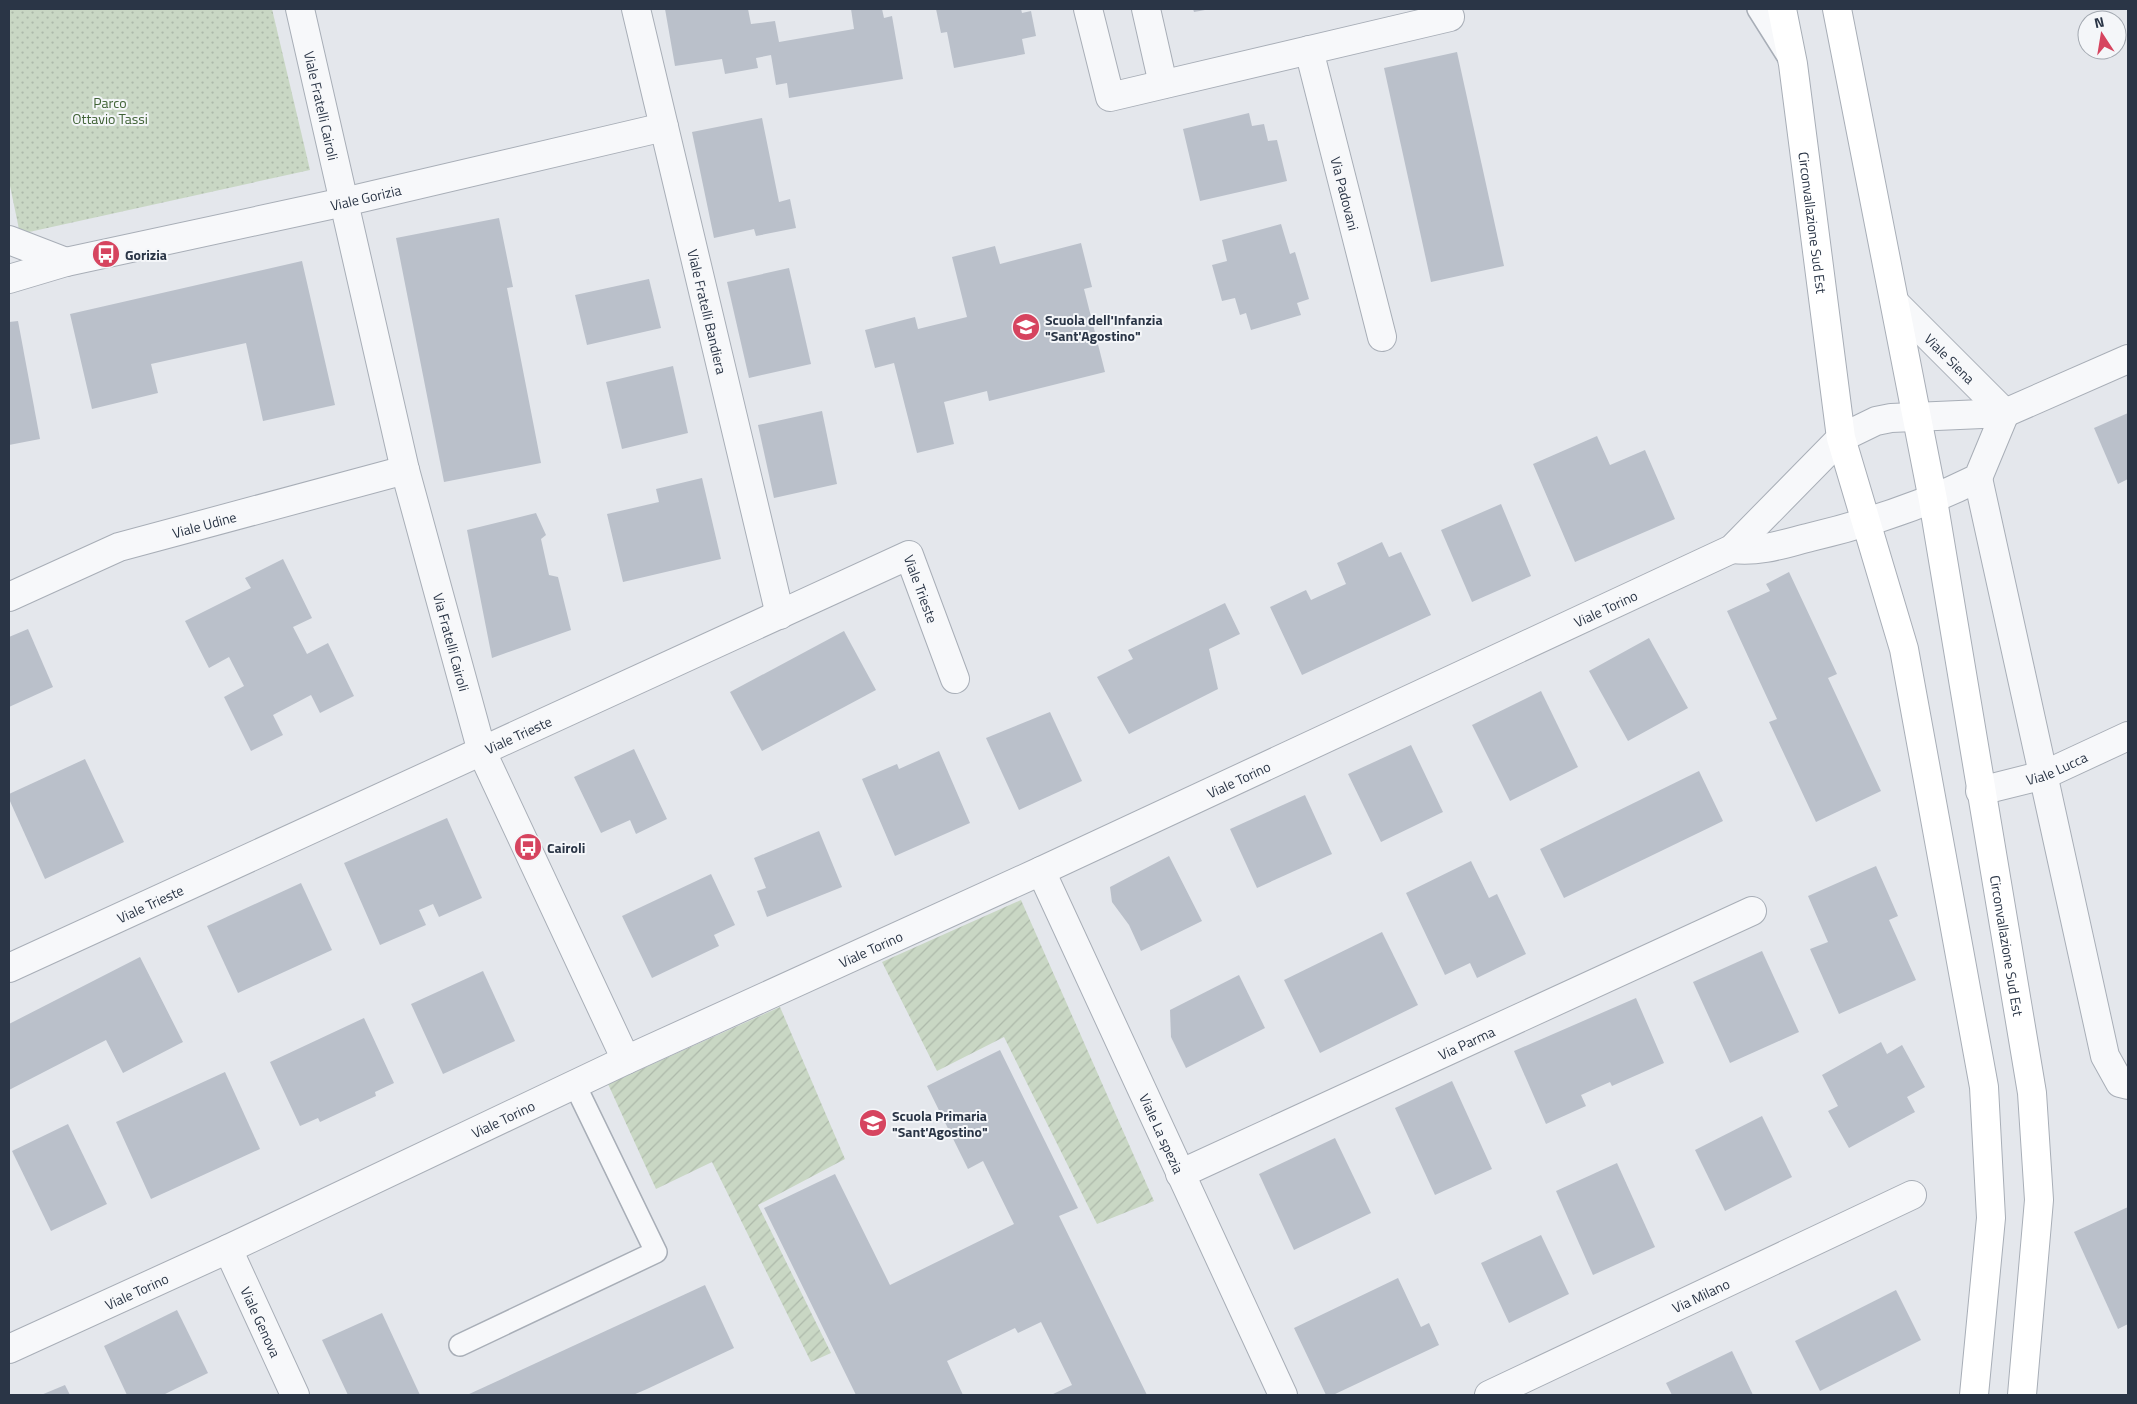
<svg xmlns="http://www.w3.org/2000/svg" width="2137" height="1404" font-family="'Titillium Web',sans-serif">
<defs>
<pattern id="park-dots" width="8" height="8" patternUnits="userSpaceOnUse" patternTransform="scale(1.25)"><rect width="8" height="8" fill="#c9d7c4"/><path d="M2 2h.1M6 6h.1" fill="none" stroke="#adb9aa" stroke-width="1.8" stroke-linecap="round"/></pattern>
<pattern id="garden-furrows" width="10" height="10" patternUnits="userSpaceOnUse" patternTransform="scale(1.25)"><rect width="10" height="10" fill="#c9d7c4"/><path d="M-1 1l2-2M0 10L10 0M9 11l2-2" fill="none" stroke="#adb9aa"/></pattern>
</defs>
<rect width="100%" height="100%" fill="#e4e7ec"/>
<path fill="url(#park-dots)" d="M 9,9 L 272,9 L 310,170 L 20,234 L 9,181 Z"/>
<g fill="url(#garden-furrows)">
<path d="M 1021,900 L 1154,1201 L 1097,1224 L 1004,1037 L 937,1071 L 882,962 Z"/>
<path d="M 780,1007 L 845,1159 L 758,1205 L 831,1353 L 811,1362 L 712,1162 L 656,1189 L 608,1084 Z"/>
</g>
<g fill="#bac0ca">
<path d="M 665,9 L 748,9 L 751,24 L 775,21 L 779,42 L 854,29 L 851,9 L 882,9 L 884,18 L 892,16 L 903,79 L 789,98 L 787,83 L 776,85 L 771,55 L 756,58 L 758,68 L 725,74 L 722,59 L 675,66 Z"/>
<path d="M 936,9 L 1021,9 L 1022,13 L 1031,11 L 1036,36 L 1022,39 L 1025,54 L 954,68 L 947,32 L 941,33 Z"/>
<path d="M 1193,9 L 1205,9 L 1205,10 L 1194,12 Z"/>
<path d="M 1457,52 L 1504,266 L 1431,282 L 1384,68 Z"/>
<path d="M 1249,113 L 1252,126 L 1264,124 L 1268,141 L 1277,140 L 1287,181 L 1200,201 L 1183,129 Z"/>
<path d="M 762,118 L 779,202 L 790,199 L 796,228 L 756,236 L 754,229 L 714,238 L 692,132 Z"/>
<path d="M 499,218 L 513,287 L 507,288 L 541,463 L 444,482 L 396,238 Z"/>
<path d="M 1281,224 L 1290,254 L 1295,252 L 1309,299 L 1297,303 L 1301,315 L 1251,330 L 1246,313 L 1240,315 L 1235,298 L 1222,301 L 1212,265 L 1227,261 L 1222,240 Z"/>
<path d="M 1081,243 L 1092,287 L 1084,289 L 1105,372 L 989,401 L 987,391 L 944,402 L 954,444 L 917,453 L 894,363 L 875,368 L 865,330 L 915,317 L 918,329 L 967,317 L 952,257 L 995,246 L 1000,264 Z"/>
<path d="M 302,261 L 335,405 L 263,421 L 246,343 L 151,364 L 158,393 L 92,409 L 70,314 Z"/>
<path d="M 789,268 L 811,364 L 749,378 L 727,282 Z"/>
<path d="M 649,279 L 661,328 L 587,345 L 575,295 Z"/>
<path d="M 18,321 L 40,439 L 9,445 L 9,322 Z"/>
<path d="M 673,366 L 688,433 L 622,449 L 606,382 Z"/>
<path d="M 822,411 L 837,484 L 774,498 L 758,425 Z"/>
<path d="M 2128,413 L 2128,479 L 2118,484 L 2094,428 Z"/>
<path d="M 1597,436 L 1610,465 L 1645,450 L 1675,519 L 1575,562 L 1533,464 Z"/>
<path d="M 702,478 L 721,559 L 623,582 L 607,514 L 659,502 L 656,489 Z"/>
<path d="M 1501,504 L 1531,576 L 1472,602 L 1441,530 Z"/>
<path d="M 536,513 L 546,535 L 541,539 L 549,575 L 558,577 L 571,630 L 492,658 L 467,530 Z"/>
<path d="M 1382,542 L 1389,557 L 1401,552 L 1431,615 L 1302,675 L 1270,607 L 1306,590 L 1311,600 L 1346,584 L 1337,563 Z"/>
<path d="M 283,559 L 312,618 L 293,627 L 307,654 L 328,643 L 354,696 L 320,713 L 311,695 L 273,715 L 283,735 L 251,751 L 224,697 L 244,686 L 229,657 L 209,668 L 185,621 L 251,588 L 245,578 Z"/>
<path d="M 1789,572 L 1837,674 L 1828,678 L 1881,791 L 1816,822 L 1769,722 L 1777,719 L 1727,611 L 1770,591 L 1766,584 Z"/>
<path d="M 1225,603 L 1240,634 L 1209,649 L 1218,689 L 1129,734 L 1097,677 L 1133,659 L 1128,650 Z"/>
<path d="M 28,629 L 53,687 L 9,707 L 9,637 Z"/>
<path d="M 844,631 L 876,690 L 762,751 L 730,692 Z"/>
<path d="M 1649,638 L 1688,708 L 1628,741 L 1589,671 Z"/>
<path d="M 1541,691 L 1578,767 L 1510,801 L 1472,725 Z"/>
<path d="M 1050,712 L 1082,781 L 1019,810 L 986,738 Z"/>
<path d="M 1411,745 L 1443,812 L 1381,842 L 1348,774 Z"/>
<path d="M 634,749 L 667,819 L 636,834 L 630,820 L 601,833 L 574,777 Z"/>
<path d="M 939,751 L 970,823 L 895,856 L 862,779 L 897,764 L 899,769 Z"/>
<path d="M 85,759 L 124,842 L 45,879 L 9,799 L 9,794 Z"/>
<path d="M 1699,771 L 1723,821 L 1564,898 L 1540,849 Z"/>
<path d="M 1305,795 L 1332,854 L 1257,888 L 1230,829 Z"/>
<path d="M 447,818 L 482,898 L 439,917 L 433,904 L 419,910 L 426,925 L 380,945 L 344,863 Z"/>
<path d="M 819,831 L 842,887 L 767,917 L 757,891 L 766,888 L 754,858 Z"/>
<path d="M 1169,856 L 1202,921 L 1141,951 L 1129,925 L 1112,902 L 1110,887 Z"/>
<path d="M 1471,861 L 1489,898 L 1497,894 L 1526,954 L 1477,978 L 1470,963 L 1445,975 L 1406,893 Z"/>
<path d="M 1876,866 L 1898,916 L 1889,920 L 1916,980 L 1839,1014 L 1810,949 L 1828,942 L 1808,896 Z"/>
<path d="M 711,874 L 735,925 L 714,935 L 719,946 L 652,978 L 622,916 Z"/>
<path d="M 301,883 L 332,950 L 238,993 L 207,926 Z"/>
<path d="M 1382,932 L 1418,1005 L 1320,1053 L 1284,980 Z"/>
<path d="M 1762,951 L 1799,1032 L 1730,1063 L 1693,982 Z"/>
<path d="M 140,957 L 183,1042 L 123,1073 L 106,1040 L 9,1090 L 9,1024 Z"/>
<path d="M 483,971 L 515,1041 L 443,1074 L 411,1004 Z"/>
<path d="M 1239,975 L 1265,1028 L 1186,1068 L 1171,1037 L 1170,1010 Z"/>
<path d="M 1636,998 L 1664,1063 L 1612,1086 L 1610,1082 L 1581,1095 L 1586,1106 L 1546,1124 L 1514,1051 Z"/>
<path d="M 364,1018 L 394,1083 L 375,1092 L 376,1096 L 320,1122 L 318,1118 L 300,1126 L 270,1062 Z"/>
<path d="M 1881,1042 L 1887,1054 L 1902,1045 L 1925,1087 L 1907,1097 L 1915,1112 L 1849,1148 L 1828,1111 L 1838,1106 L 1822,1075 Z"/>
<path d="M 1000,1050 L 1078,1208 L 1059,1216 L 1147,1395 L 1051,1395 L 1072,1385 L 1041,1322 L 1018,1333 L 1015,1328 L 947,1361 L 963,1395 L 856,1395 L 764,1208 L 835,1174 L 890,1285 L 1014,1224 L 983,1161 L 968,1169 L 927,1086 Z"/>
<path d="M 225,1072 L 260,1149 L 151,1199 L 116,1122 Z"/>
<path d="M 1452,1081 L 1492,1169 L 1435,1195 L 1395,1108 Z"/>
<path d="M 1762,1116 L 1792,1177 L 1725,1211 L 1695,1150 Z"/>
<path d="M 68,1124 L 107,1204 L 51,1231 L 12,1151 Z"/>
<path d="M 1335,1138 L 1371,1213 L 1294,1250 L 1259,1174 Z"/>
<path d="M 1617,1163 L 1655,1247 L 1593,1275 L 1556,1191 Z"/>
<path d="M 2128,1207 L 2128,1324 L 2118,1329 L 2074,1232 Z"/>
<path d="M 1541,1235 L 1569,1294 L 1509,1323 L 1481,1263 Z"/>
<path d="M 1398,1278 L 1421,1327 L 1429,1323 L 1439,1345 L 1333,1395 L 1326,1395 L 1294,1328 Z"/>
<path d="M 705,1285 L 734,1348 L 647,1389 L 633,1395 L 467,1395 Z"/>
<path d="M 1896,1290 L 1921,1340 L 1820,1391 L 1795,1341 Z"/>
<path d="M 177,1310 L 208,1373 L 163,1395 L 127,1395 L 104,1346 Z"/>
<path d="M 382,1313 L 420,1395 L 348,1395 L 322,1340 Z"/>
<path d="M 1732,1351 L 1753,1395 L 1672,1395 L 1666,1383 Z"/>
<path d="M 65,1385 L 70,1395 L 41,1395 Z"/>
</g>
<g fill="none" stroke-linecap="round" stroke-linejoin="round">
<defs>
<g id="lane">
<path d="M 1758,9 L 1787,55"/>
<path d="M 460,1345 L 656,1252 L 575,1085"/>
</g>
<g id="street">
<path id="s1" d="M 300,9 L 405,470 L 482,752 L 626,1060"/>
<path id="s2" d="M 636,9 L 780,615"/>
<path d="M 1088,9 L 1110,97 L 1450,17"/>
<path d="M 1146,9 L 1163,84"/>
<path id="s3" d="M 1309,50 L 1382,337"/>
<path d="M 9,240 L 66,262"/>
<path id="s4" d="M 9,279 L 66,262 L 344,202 L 664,127"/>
<path id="s5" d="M 1895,303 L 2005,413"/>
<path d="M 1978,478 L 2105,1056 L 2120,1083 L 2128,1085"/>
<path d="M 1732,549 C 1762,552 1783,544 1811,537 C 1870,523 1924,505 1978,478 L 2005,413"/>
<path id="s6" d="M 9,597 L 119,547 L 405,470"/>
<path id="s7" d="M 1980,791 L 2044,775 L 2128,736"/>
<path id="s8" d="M 1041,871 L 1283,1395"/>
<path id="s9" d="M 9,968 L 909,555 L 955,679"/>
<path id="s10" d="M 1180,1174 L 1752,911"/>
<path id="s11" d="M 228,1249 L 295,1395"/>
<path id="s12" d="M 9,1349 L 228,1249 L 626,1060 L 1041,871 L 1732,549 L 1841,438 L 1876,421 L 1891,418 L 2005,413 L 2128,359"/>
<path id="s13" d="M 1489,1395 L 1912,1195"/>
</g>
<g id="secondary">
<path id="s14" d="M 1782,9 L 1793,64 L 1841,438 L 1904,649 L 1984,1087 L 1991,1218 L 1974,1395"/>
<path id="s15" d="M 1837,9 L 1933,500 L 2032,1093 L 2039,1200 L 2022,1395"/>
</g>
</defs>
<use href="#lane" stroke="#a8aeb7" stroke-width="24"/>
<use href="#street" stroke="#a8aeb7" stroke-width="30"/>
<use href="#secondary" stroke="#a8aeb7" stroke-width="30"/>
<use href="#lane" stroke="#f7f8fa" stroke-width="21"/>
<use href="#street" stroke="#f7f8fa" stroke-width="28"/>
<use href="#secondary" stroke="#fff" stroke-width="28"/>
</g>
<defs>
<symbol id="bus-disc" viewBox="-11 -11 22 22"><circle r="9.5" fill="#d6445f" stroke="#f4f6f9"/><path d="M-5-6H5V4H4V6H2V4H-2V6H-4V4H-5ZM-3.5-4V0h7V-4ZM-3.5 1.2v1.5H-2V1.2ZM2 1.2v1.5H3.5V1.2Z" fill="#fff"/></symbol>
<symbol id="school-disc" viewBox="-11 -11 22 22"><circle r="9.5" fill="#d6445f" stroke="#f4f6f9"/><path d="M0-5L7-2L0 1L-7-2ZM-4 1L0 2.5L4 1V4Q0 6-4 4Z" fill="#fff"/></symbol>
</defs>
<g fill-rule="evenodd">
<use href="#bus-disc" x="90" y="238" width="32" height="32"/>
<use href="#school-disc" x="1010" y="311" width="32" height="32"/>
<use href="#bus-disc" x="512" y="831" width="32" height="32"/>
<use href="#school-disc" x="857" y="1107" width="32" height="32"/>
</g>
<g text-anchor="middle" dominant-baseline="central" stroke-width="4" stroke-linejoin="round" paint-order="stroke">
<g font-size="14" fill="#406236" stroke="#f4f6f9">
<text x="110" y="102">Parco<tspan x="110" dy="16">Ottavio Tassi</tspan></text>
</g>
<g font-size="14" fill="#2a3546" stroke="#f4f6f9">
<text stroke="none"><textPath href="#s1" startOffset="99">Viale Fratelli Cairoli</textPath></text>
<text stroke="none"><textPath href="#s3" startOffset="148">Via Padovani</textPath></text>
<text stroke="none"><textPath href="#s4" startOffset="366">Viale Gorizia</textPath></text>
<text stroke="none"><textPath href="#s14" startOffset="216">Circonvallazione Sud Est</textPath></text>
<text stroke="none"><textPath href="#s2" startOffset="311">Viale Fratelli Bandiera</textPath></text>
<text stroke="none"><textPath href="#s5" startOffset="78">Viale Siena</textPath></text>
<text stroke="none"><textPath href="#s6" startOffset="209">Viale Udine</textPath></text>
<text stroke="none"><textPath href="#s9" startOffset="1026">Viale Trieste</textPath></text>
<text stroke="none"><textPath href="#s12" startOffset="1760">Viale Torino</textPath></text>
<text stroke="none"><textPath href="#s1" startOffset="651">Via Fratelli Cairoli</textPath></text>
<text stroke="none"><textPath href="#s9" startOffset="560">Viale Trieste</textPath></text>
<text stroke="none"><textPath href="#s7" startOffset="80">Viale Lucca</textPath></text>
<text stroke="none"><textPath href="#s12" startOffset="1355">Viale Torino</textPath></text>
<text stroke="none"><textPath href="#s9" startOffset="155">Viale Trieste</textPath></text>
<text stroke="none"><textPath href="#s15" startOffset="952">Circonvallazione Sud Est</textPath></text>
<text stroke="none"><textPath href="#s12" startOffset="950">Viale Torino</textPath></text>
<text stroke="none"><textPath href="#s10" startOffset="315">Via Parma</textPath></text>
<text stroke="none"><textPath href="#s12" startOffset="545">Viale Torino</textPath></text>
<text stroke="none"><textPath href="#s8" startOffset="289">Viale La spezia</textPath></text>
<text stroke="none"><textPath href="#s12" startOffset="140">Viale Torino</textPath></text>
<text stroke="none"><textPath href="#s13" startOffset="234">Via Milano</textPath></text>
<text stroke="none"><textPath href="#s11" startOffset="80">Viale Genova</textPath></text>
</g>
<g font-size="14" font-weight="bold" fill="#2a3546" stroke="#f4f6f9" text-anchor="start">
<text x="125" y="254">Gorizia</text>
<text x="1045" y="319">Scuola dell'Infanzia<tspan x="1045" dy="16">"Sant'Agostino"</tspan></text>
<text x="547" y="847">Cairoli</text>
<text x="892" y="1115">Scuola Primaria<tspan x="892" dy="16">"Sant'Agostino"</tspan></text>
</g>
</g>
<rect width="2137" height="1404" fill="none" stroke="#2a3546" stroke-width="20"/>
<g transform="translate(2102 35) rotate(348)"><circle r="24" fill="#f4f6f9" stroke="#a3a9b1"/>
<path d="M0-4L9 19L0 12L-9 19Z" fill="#d6445f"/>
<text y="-8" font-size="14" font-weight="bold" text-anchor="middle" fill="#2a3546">N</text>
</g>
</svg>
